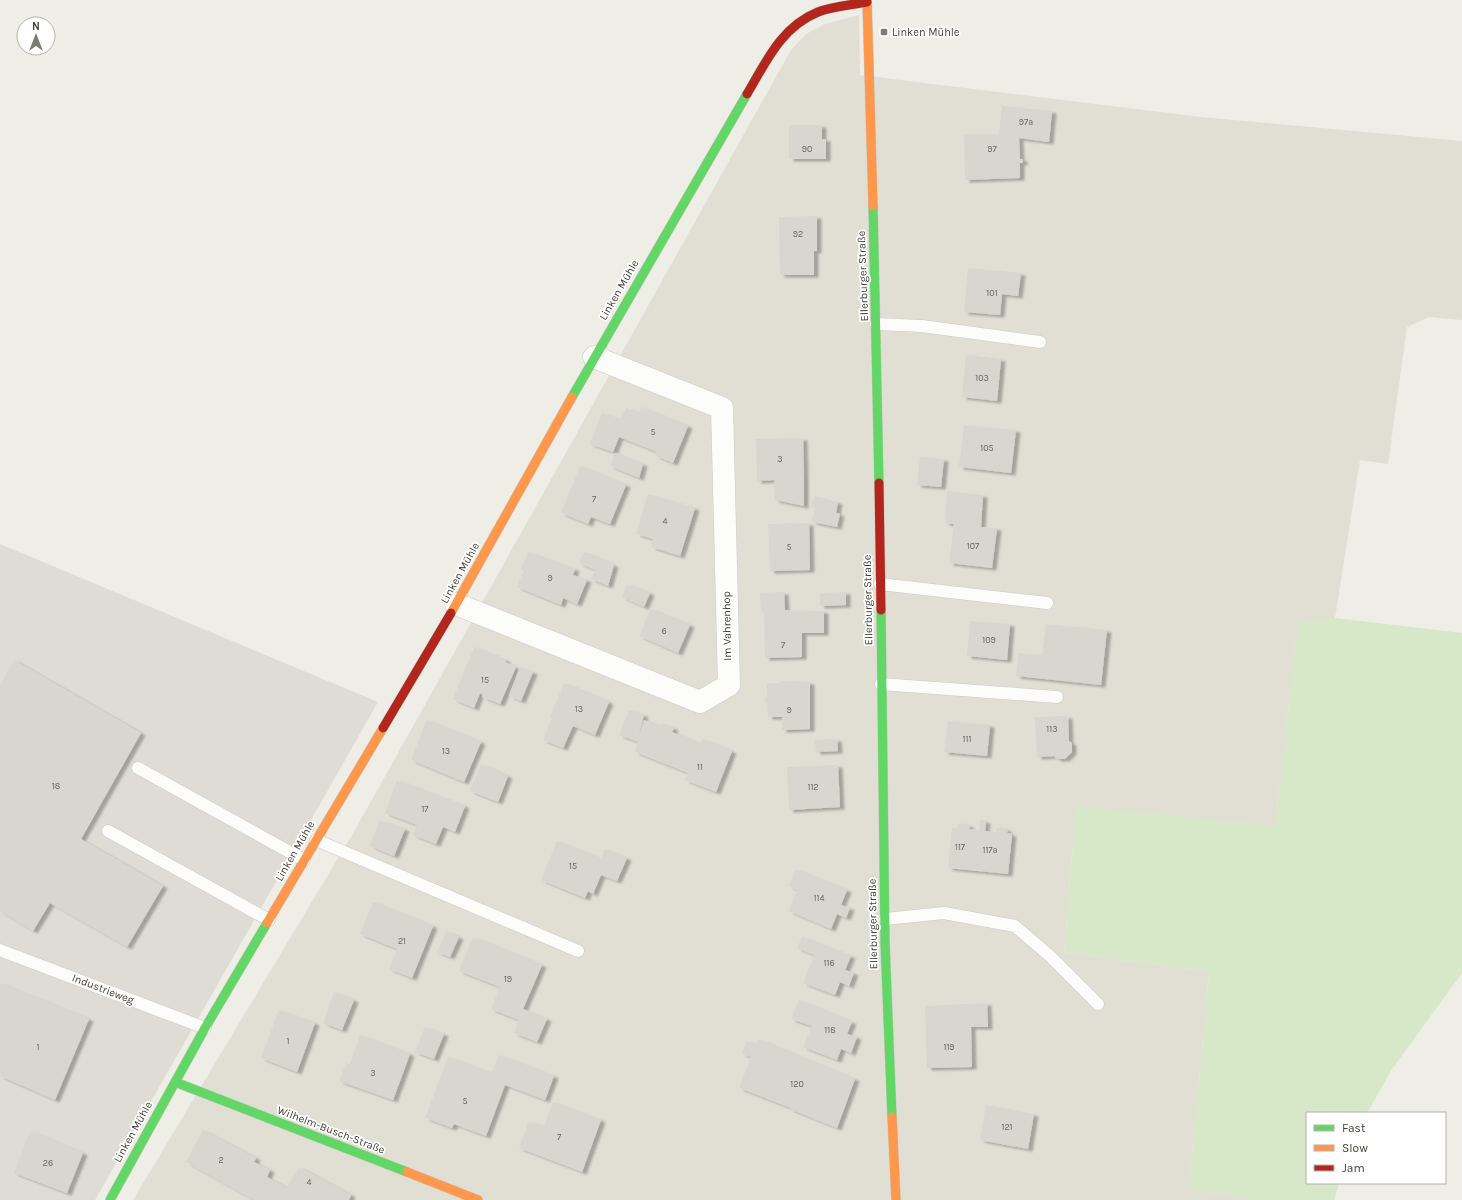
<svg xmlns="http://www.w3.org/2000/svg" width="1462" height="1200" font-family="Karla,sans-serif">
<defs>
<filter id="shadow"><feDropShadow dx="4.5" dy="2.5" stdDeviation="1" flood-color="#0004"/></filter>
</defs>
<rect width="100%" height="100%" fill="#eeede6"/>
<path fill="#e1dfd4" d="M 859,15 L 860,75 L 1201,117 L 1462,141 L 1462,320 L 1429,317 L 1407,327 L 1388,464 L 1360,460 L 1335,618 L 1298,624 L 1275,826 L 1076,807 L 1064,952 L 1209,972 L 1189,1188 L 1254,1200 L 133,1200 L 355,830 L 791,50 L 806,34 L 825,24 Z"/>
<path fill="#dedcd4" d="M 0,544 L 378,702 L 95,1200 L 0,1200 Z"/>
<path fill="#d6e8c7" d="M 1335,618 L 1462,633 L 1462,973 L 1392,1069 L 1367,1113 L 1307,1113 L 1307,1183 L 1339,1183 L 1334,1200 L 1254,1200 L 1189,1188 L 1209,972 L 1064,952 L 1076,806 L 1275,826 L 1298,623 Z"/>
<g fill="#d7d6cf" filter="url(#shadow)">
<path d="M 1002,106 L 1052,111 L 1049,142 L 1019,138 L 1020,159 L 1023,159 L 1023,163 L 1020,163 L 1020,178 L 965,180 L 964,134 L 999,134 Z"/>
<path d="M 789,125 L 822,125 L 822,139 L 826,139 L 826,159 L 789,159 Z"/>
<path d="M 817,216 L 817,251 L 814,251 L 814,275 L 780,275 L 779,217 Z"/>
<path d="M 968,268 L 1021,273 L 1018,296 L 1002,294 L 1000,315 L 964,312 Z"/>
<path d="M 966,355 L 1001,359 L 997,401 L 962,397 Z"/>
<path d="M 641,407 L 688,426 L 673,463 L 656,456 L 657,452 L 619,437 L 613,452 L 590,444 L 602,413 L 621,420 L 626,408 L 639,413 Z"/>
<path d="M 964,425 L 1016,430 L 1011,473 L 959,467 Z"/>
<path d="M 803,438 L 804,479 L 804,506 L 775,500 L 774,480 L 757,481 L 756,439 Z"/>
<path d="M 615,453 L 643,464 L 639,478 L 610,466 Z"/>
<path d="M 920,457 L 944,459 L 941,487 L 917,485 Z"/>
<path d="M 580,466 L 626,485 L 610,524 L 591,517 L 588,524 L 561,513 Z"/>
<path d="M 947,491 L 983,495 L 981,527 L 997,528 L 992,568 L 949,563 L 954,524 L 945,523 Z"/>
<path d="M 648,494 L 695,508 L 680,556 L 651,547 L 653,539 L 636,534 Z"/>
<path d="M 814,496 L 838,502 L 836,513 L 840,514 L 837,527 L 812,522 L 815,508 L 811,507 Z"/>
<path d="M 809,523 L 810,570 L 770,571 L 768,524 Z"/>
<path d="M 528,552 L 575,569 L 573,575 L 587,580 L 577,604 L 563,598 L 561,605 L 517,587 L 524,570 L 521,570 Z"/>
<path d="M 584,552 L 614,565 L 608,586 L 591,579 L 595,570 L 579,563 Z"/>
<path d="M 627,584 L 650,593 L 644,607 L 622,597 Z"/>
<path d="M 784,592 L 785,610 L 824,611 L 824,633 L 802,633 L 802,657 L 765,658 L 764,611 L 761,611 L 760,593 Z"/>
<path d="M 846,592 L 846,605 L 820,606 L 820,593 Z"/>
<path d="M 651,609 L 690,625 L 678,653 L 639,636 Z"/>
<path d="M 970,621 L 1010,624 L 1007,660 L 967,656 Z"/>
<path d="M 1046,624 L 1107,630 L 1101,685 L 1016,676 L 1019,653 L 1042,655 Z"/>
<path d="M 474,647 L 506,660 L 505,662 L 516,667 L 500,704 L 482,697 L 483,695 L 480,693 L 474,708 L 453,699 Z"/>
<path d="M 14,660 L 141,733 L 81,839 L 163,886 L 127,947 L 50,903 L 33,931 L 0,911 L 0,685 Z"/>
<path d="M 520,667 L 533,672 L 521,701 L 509,696 Z"/>
<path d="M 780,681 L 810,682 L 810,729 L 782,730 L 782,717 L 768,717 L 767,702 L 765,702 L 765,697 L 767,697 L 767,683 L 780,683 Z"/>
<path d="M 564,683 L 609,702 L 595,735 L 573,726 L 563,748 L 543,740 L 552,718 L 550,717 Z"/>
<path d="M 629,710 L 644,715 L 639,735 L 644,720 L 660,727 L 661,723 L 674,728 L 672,732 L 700,744 L 702,739 L 732,751 L 716,792 L 685,780 L 688,773 L 635,752 L 638,742 L 619,735 Z"/>
<path d="M 1068,716 L 1069,741 L 1072,743 L 1072,752 L 1065,759 L 1057,759 L 1054,756 L 1037,757 L 1035,717 Z"/>
<path d="M 427,720 L 481,742 L 464,782 L 411,760 Z"/>
<path d="M 948,721 L 990,725 L 987,756 L 944,752 Z"/>
<path d="M 837,739 L 838,751 L 816,752 L 815,740 Z"/>
<path d="M 481,764 L 508,776 L 498,802 L 470,791 Z"/>
<path d="M 838,765 L 840,807 L 789,810 L 787,767 Z"/>
<path d="M 397,780 L 465,806 L 455,832 L 443,827 L 436,844 L 413,835 L 417,825 L 385,813 Z"/>
<path d="M 380,820 L 405,829 L 394,856 L 370,846 Z"/>
<path d="M 980,820 L 986,821 L 985,831 L 996,832 L 996,829 L 1001,827 L 1008,830 L 1007,833 L 1012,834 L 1008,874 L 948,868 L 952,828 L 957,828 L 957,825 L 962,823 L 970,826 L 969,829 L 979,830 Z"/>
<path d="M 557,841 L 601,859 L 605,849 L 627,858 L 617,881 L 601,875 L 593,894 L 588,891 L 585,898 L 541,880 Z"/>
<path d="M 795,869 L 847,890 L 841,905 L 850,908 L 846,918 L 837,914 L 831,929 L 789,911 L 797,890 L 789,886 Z"/>
<path d="M 373,902 L 433,926 L 412,978 L 389,969 L 397,949 L 360,934 Z"/>
<path d="M 446,931 L 459,937 L 450,957 L 437,952 Z"/>
<path d="M 473,937 L 542,965 L 523,1009 L 547,1019 L 537,1042 L 514,1033 L 519,1020 L 491,1009 L 500,987 L 459,971 Z"/>
<path d="M 802,937 L 851,956 L 845,970 L 854,973 L 849,986 L 840,982 L 835,995 L 803,983 L 814,955 L 797,948 Z"/>
<path d="M 0,983 L 89,1019 L 55,1100 L 0,1076 Z"/>
<path d="M 334,992 L 354,1000 L 342,1030 L 323,1023 Z"/>
<path d="M 799,1000 L 852,1022 L 847,1034 L 857,1037 L 851,1053 L 841,1049 L 837,1060 L 803,1047 L 812,1026 L 791,1019 Z"/>
<path d="M 987,1003 L 988,1027 L 971,1027 L 972,1067 L 927,1068 L 925,1006 Z"/>
<path d="M 279,1010 L 315,1023 L 297,1072 L 261,1058 Z"/>
<path d="M 425,1027 L 444,1034 L 434,1059 L 415,1052 Z"/>
<path d="M 360,1035 L 410,1054 L 393,1100 L 339,1081 L 346,1063 L 350,1064 Z"/>
<path d="M 758,1039 L 855,1079 L 837,1128 L 790,1109 L 791,1108 L 739,1088 L 751,1057 L 742,1054 L 747,1041 L 756,1044 Z"/>
<path d="M 499,1055 L 554,1076 L 545,1100 L 505,1085 L 486,1136 L 454,1124 L 452,1128 L 425,1118 L 448,1057 L 492,1073 Z"/>
<path d="M 553,1102 L 601,1120 L 582,1172 L 519,1148 L 529,1121 L 544,1126 Z"/>
<path d="M 986,1105 L 1034,1114 L 1028,1149 L 980,1140 Z"/>
<path d="M 203,1130 L 256,1158 L 254,1162 L 270,1170 L 267,1177 L 287,1188 L 299,1167 L 351,1195 L 349,1200 L 254,1200 L 186,1162 Z"/>
<path d="M 30,1131 L 83,1153 L 67,1193 L 14,1173 Z"/>
</g>
<g fill="none" stroke-linecap="round" stroke-linejoin="round">
<defs>
<g id="lane">
<path d="M 876,324 L 922,326 L 1040,342"/>
<path d="M 880,584 L 1047,603"/>
<path d="M 881,684 L 1057,697"/>
<path d="M 138,768 L 304,860"/>
<path d="M 108,831 L 269,920"/>
<path d="M 316,840 L 578,951"/>
<path d="M 885,919 L 944,913 L 1015,926 L 1051,957 L 1098,1004"/>
<path d="M 0,950 L 205,1028"/>
</g>
<path id="street" d="M 456,604 L 700,702 L 729,685 L 722,408 L 594,357"/>
<g id="fast">
<path d="M 873,206 L 879,483"/>
<path d="M 572,397 L 747,94"/>
<path d="M 881,610 L 885,942 L 892,1117"/>
<path d="M 175,1082 L 407,1172"/>
<path d="M 110,1200 L 205,1028 L 267,923"/>
</g>
<g id="slow">
<path d="M 867,0 L 873,206"/>
<path d="M 451,613 L 572,397"/>
<path d="M 267,923 L 383,728"/>
<path d="M 892,1117 L 896,1200"/>
<path d="M 407,1172 L 478,1200"/>
</g>
<g id="jam">
<path d="M 747,94 C 766,62 781,27 818,12 C 833,6 852,5 867,2"/>
<path d="M 879,483 L 881,610"/>
<path d="M 383,728 L 451,613"/>
</g>
</defs>
<use href="#lane" stroke="#cbcac4" stroke-width="13"/>
<use href="#street" stroke="#cbcac4" stroke-width="23"/>
<use href="#fast" stroke="#cccbbe" stroke-width="10"/>
<use href="#slow" stroke="#cccbbe" stroke-width="10"/>
<use href="#jam" stroke="#cccbbe" stroke-width="10"/>
<use href="#lane" stroke="#fcfcfb" stroke-width="12"/>
<use href="#street" stroke="#fcfcfb" stroke-width="22"/>
<use href="#fast" stroke="#63d668" stroke-width="9"/>
<use href="#slow" stroke="#ff974d" stroke-width="9"/>
<use href="#jam" stroke="#b3261e" stroke-width="9"/>
</g>
<rect fill="#7e7c72" stroke="#fff" stroke-width="1.5" x="880" y="28" width="8" height="8" rx="2"/>
<g text-anchor="middle" dominant-baseline="central" stroke-width="3.5" stroke-linejoin="round" paint-order="stroke">
<g font-size="9" fill="#68665c">
<text x="1026" y="122">97a</text>
<text x="807" y="149">90</text>
<text x="992" y="149">97</text>
<text x="798" y="234">92</text>
<text x="992" y="293">101</text>
<text x="982" y="378">103</text>
<text x="653" y="432">5</text>
<text x="987" y="448">105</text>
<text x="780" y="459">3</text>
<text x="594" y="499">7</text>
<text x="665" y="521">4</text>
<text x="973" y="546">107</text>
<text x="789" y="547">5</text>
<text x="550" y="578">9</text>
<text x="664" y="631">6</text>
<text x="989" y="640">109</text>
<text x="783" y="645">7</text>
<text x="485" y="680">15</text>
<text x="579" y="709">13</text>
<text x="789" y="710">9</text>
<text x="1052" y="729">113</text>
<text x="967" y="739">111</text>
<text x="446" y="751">13</text>
<text x="700" y="767">11</text>
<text x="56" y="786">18</text>
<text x="813" y="787">112</text>
<text x="425" y="809">17</text>
<text x="960" y="847">117</text>
<text x="990" y="850">117a</text>
<text x="573" y="866">15</text>
<text x="819" y="898">114</text>
<text x="402" y="941">21</text>
<text x="829" y="963">116</text>
<text x="508" y="979">19</text>
<text x="830" y="1030">118</text>
<text x="288" y="1041">1</text>
<text x="38" y="1047">1</text>
<text x="949" y="1047">119</text>
<text x="373" y="1073">3</text>
<text x="797" y="1084">120</text>
<text x="465" y="1101">5</text>
<text x="1007" y="1127">121</text>
<text x="559" y="1137">7</text>
<text x="221" y="1160">2</text>
<text x="48" y="1163">26</text>
<text x="309" y="1182">4</text>
</g>
<g font-size="11" fill="#423f34" stroke="#fff" text-anchor="start">
<text x="892" y="32">Linken Mühle</text>
</g>
<g font-size="11" fill="#423f34" stroke="#fff">
<text transform="translate(863 276) rotate(-92)">Ellerburger Straße</text>
<text transform="translate(619 290) rotate(-60)">Linken Mühle</text>
<text transform="translate(460 573) rotate(-61)">Linken Mühle</text>
<text transform="translate(868 600) rotate(-91)">Ellerburger Straße</text>
<text transform="translate(727 626) rotate(-91)">Im Vahrenhop</text>
<text transform="translate(295 851) rotate(-60)">Linken Mühle</text>
<text transform="translate(873 924) rotate(-91)">Ellerburger Straße</text>
<text transform="translate(103 989) rotate(21)">Industrieweg</text>
<text transform="translate(331 1130) rotate(21)">Wilhelm-Busch-Straße</text>
<text transform="translate(133 1132) rotate(-61)">Linken Mühle</text>
</g>
</g>
<rect x="1306" y="1112" width="140" height="72" fill="#ffffff" stroke="#b3b2ae"/>
<rect x="1314" y="1125" width="20" height="6" fill="#63d668" stroke="#b3b2ae"/>
<text x="1342" y="1132" font-size="12" fill="#423f34">Fast</text>
<rect x="1314" y="1145" width="20" height="6" fill="#ff974d" stroke="#b3b2ae"/>
<text x="1342" y="1152" font-size="12" fill="#423f34">Slow</text>
<rect x="1314" y="1165" width="20" height="6" fill="#b3261e" stroke="#b3b2ae"/>
<text x="1342" y="1172" font-size="12" fill="#423f34">Jam</text>
<g transform="translate(36 36)"><circle r="19" fill="#ffffff" stroke="#b3b2ae"/>
<path d="M0-3L7 15L0 10L-7 15Z" fill="#7e7c72"/>
<text y="-6" font-size="11" font-weight="bold" text-anchor="middle" fill="#423f34">N</text>
</g>
</svg>
